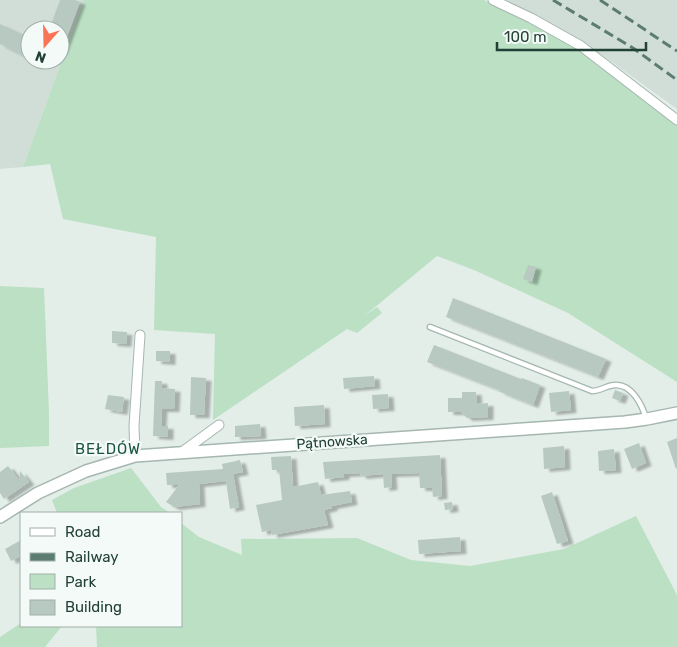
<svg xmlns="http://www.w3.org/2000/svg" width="677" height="647" font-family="Rubik,sans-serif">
<defs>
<filter id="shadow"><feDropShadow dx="5.5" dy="3" stdDeviation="1" flood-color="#0004"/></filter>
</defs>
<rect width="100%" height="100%" fill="#e3eee9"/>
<g fill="#d1ded7" fill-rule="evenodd">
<path d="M 0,0 L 84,0 L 23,167 L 0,169 ZM 30,30 L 60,30 L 60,60 L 30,60 Z"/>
<path d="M 503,0 L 677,0 L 677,109 L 609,60 L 553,25 Z"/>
</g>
<g fill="#bbe0c3">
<path d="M 84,0 L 484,0 L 533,23 L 578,49 L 677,125 L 677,382 L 568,313 L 474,270 L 437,256 L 363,317 L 377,307 L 382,313 L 357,333 L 347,329 L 213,420 L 215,334 L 154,330 L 156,237 L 63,219 L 50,164 L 23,167 Z"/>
<path d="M 0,286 L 44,288 L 49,413 L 49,446 L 0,448 Z"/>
<path d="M 131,468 L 161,507 L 170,513 L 57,513 L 52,500 L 74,488 Z"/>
<path d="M 636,516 L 677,595 L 677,647 L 97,647 L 96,626 L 181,626 L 181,523 L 199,537 L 242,555 L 241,539 L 357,538 L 411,560 L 470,566 L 564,549 Z"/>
<path d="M 21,623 L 21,626 L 62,626 L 45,647 L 0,647 L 0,637 Z"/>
</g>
<g fill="#b8c9c1" filter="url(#shadow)">
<path d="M 60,0 L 75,0 L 80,2 L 61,53 L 60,30 L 49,30 Z"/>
<path d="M 0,24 L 30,38 L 30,59 L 0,44 Z"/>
<path d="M 528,265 L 536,267 L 532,282 L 523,279 Z"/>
<path d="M 453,298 L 606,359 L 598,377 L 446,317 Z"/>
<path d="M 112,331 L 127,332 L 126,344 L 112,343 Z"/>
<path d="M 434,345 L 521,379 L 522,378 L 540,385 L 533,405 L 498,391 L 502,391 L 427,362 Z"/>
<path d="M 156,351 L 170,351 L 170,362 L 156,361 Z"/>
<path d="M 374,376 L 375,386 L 344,389 L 343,378 Z"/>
<path d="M 191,377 L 206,378 L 204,415 L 190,415 Z"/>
<path d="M 155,381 L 162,381 L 162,388 L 175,389 L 174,409 L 162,409 L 161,426 L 168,426 L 168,437 L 153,436 Z"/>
<path d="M 615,390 L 623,393 L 620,401 L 612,398 Z"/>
<path d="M 569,391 L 571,410 L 551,412 L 549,393 Z"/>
<path d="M 462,392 L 476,392 L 477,404 L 488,403 L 488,417 L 467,418 L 461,412 L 448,412 L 448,398 L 462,398 Z"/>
<path d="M 388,394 L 389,408 L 373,409 L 372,395 Z"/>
<path d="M 108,395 L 124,397 L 122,412 L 105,409 Z"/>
<path d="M 324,405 L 325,424 L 295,426 L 294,407 Z"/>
<path d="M 260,424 L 261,436 L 235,437 L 235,426 Z"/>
<path d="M 677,438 L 677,468 L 676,469 L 667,442 Z"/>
<path d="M 639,443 L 646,463 L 632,469 L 624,449 Z"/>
<path d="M 564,446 L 565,467 L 544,469 L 543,448 Z"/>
<path d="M 614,449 L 616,470 L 599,471 L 598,451 Z"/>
<path d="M 440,455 L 442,496 L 433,497 L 432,488 L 420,488 L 419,473 L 391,474 L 392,487 L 384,488 L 383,474 L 361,476 L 360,473 L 344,474 L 344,477 L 325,479 L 323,462 Z"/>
<path d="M 291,456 L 293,487 L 318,482 L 321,495 L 350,491 L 352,502 L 332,506 L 332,508 L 324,510 L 328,525 L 272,535 L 271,530 L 262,532 L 256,505 L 282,500 L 279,470 L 272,470 L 271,457 Z"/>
<path d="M 240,460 L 243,472 L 233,474 L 239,507 L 230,509 L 226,481 L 199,484 L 200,504 L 174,507 L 166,502 L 179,485 L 167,485 L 166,473 L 223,469 L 222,464 Z"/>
<path d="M 8,466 L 19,480 L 20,471 L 29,482 L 4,499 L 0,493 L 0,472 Z"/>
<path d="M 552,492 L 568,541 L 557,544 L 541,496 Z"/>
<path d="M 452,502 L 453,509 L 445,510 L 444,503 Z"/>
<path d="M 460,537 L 461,551 L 419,554 L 418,540 Z"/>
<path d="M 21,540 L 21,556 L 11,561 L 5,549 Z"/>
</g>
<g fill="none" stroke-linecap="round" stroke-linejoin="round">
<defs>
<path id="service" d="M 430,327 L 592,391 C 601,391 607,385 615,385 C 632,384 642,405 646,418"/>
<g id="minor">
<path d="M 493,0 L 531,18 L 581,46 L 677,120"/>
<path d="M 182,452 L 219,425"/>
<path d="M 135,456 L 134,426 L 140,335"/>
</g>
<path id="tertiary" d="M 0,517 L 38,493 L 86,471 L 135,456 L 625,422 L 647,419 L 677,413"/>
</defs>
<use href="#service" stroke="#a5b7b0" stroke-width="7"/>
<use href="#minor" stroke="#a5b7b0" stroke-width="11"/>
<use href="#tertiary" stroke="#a5b7b0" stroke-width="14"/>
<use href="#service" stroke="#fff" stroke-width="4.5"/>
<use href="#minor" stroke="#fff" stroke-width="9"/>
<use href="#tertiary" stroke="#fff" stroke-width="11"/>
<g stroke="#5c7c71" stroke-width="3" stroke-dasharray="10 5" stroke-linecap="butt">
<path d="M 553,0 L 633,48 L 677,80"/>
<path d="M 600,0 L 677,51"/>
</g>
</g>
<g text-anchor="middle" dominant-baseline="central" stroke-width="4.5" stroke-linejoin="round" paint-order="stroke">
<g font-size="14" fill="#224136" stroke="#f4faf7">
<text transform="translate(332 442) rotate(-4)">Pątnowska</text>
</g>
<g font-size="15" letter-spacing="1" fill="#1c5443" stroke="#f4faf7">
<text x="108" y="449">BEŁDÓW</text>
</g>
</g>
<rect x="20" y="512" width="162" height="115" fill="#f4faf7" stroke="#a0b0aa"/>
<rect x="30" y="528" width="25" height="8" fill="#ffffff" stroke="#a0b0aa"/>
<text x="65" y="537" font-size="15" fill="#224136">Road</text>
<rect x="30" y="553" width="25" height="8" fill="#5c7c71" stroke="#a0b0aa"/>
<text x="65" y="562" font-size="15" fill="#224136">Railway</text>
<rect x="30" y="574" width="25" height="15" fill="#bbe0c3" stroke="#a0b0aa"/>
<text x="65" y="587" font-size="15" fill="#224136">Park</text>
<rect x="30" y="600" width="25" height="15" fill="#b8c9c1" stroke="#a0b0aa"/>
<text x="65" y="612" font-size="15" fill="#224136">Building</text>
<g transform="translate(45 45) rotate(200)"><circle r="24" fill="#f4faf7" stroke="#a0b0aa"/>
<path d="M0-4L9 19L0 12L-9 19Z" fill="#f97356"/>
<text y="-8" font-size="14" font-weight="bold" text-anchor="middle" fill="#224136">N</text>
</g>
<path d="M497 42v8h149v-8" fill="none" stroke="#224136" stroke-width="2.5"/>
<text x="504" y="42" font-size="15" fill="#224136" stroke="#f4faf7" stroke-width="4" paint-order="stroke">100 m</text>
</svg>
